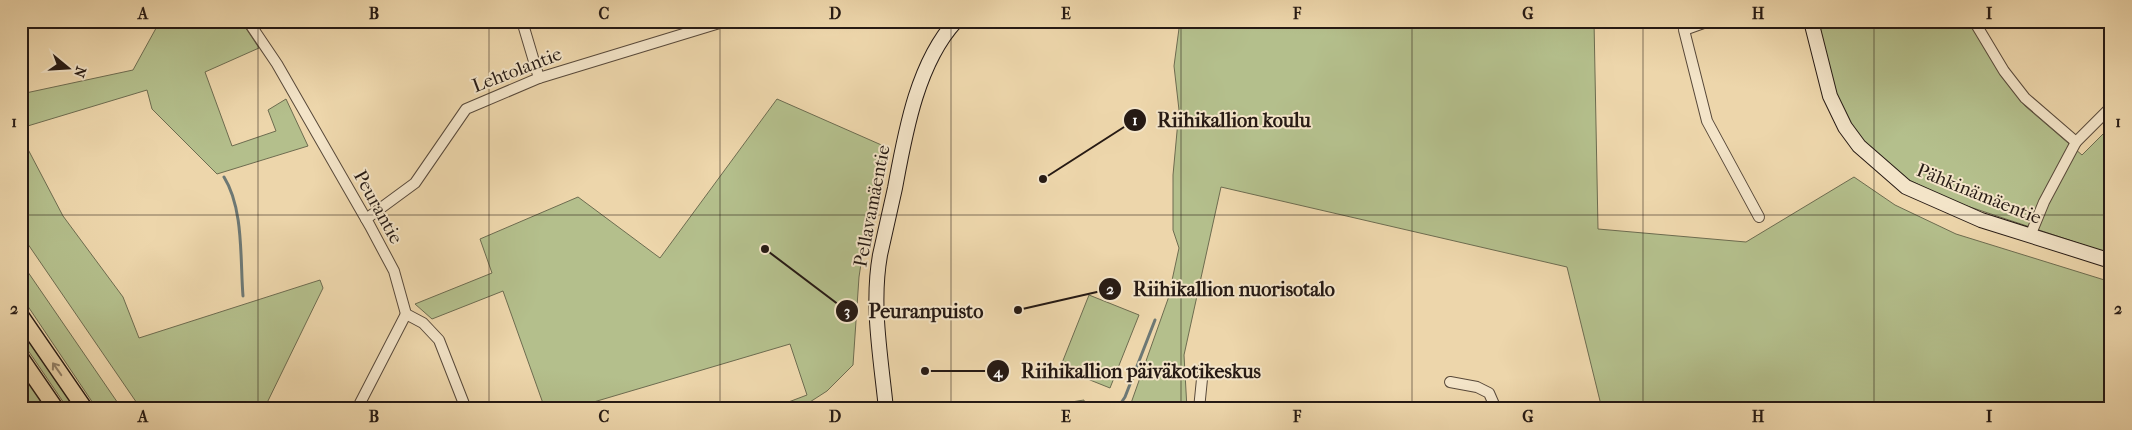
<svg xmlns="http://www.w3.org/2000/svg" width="2132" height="430" font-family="'IM FELL French Canon',serif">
<rect width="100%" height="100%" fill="#edd6ab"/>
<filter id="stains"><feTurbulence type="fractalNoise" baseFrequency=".004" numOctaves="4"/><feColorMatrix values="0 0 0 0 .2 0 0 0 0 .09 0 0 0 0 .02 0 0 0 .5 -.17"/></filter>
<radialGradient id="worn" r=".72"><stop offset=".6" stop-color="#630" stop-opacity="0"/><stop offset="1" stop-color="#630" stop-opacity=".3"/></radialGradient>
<g fill="#b4bf8c" stroke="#6d6c50">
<path d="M 160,21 L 241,21 L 259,48 L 205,72 L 232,146 L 276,131 L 268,110 L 286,99 L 308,146 L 217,174 L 152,109 L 147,90 L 21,128 L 21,94 L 133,70 Z"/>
<path d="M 1180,21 L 1594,21 L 1598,229 L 1746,242 L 1854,177 L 1895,205 L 1956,234 L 2111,282 L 2111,409 L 1602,409 L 1567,267 L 1221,187 L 1184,355 L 1187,409 L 1127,409 L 1130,406 L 1168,299 L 1179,248 L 1173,230 L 1173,175 L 1179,110 L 1174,66 Z"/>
<path d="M 1817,21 L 1971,21 L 1994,64 L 2025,106 L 2082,155 L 2111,126 L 2111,254 L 1955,202 L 1909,180 L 1863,141 L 1843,111 L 1834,87 Z"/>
<path d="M 777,99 L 886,147 L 869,210 L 859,277 L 853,365 L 827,391 L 799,409 L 770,409 L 807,395 L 790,344 L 570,409 L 545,409 L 503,291 L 432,319 L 415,304 L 492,273 L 480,239 L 578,197 L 660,258 Z"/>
<path d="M 21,136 L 63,216 L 123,297 L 139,338 L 320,280 L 323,288 L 264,409 L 141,409 L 21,234 Z"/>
<path d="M 21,262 L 122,409 L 97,409 L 21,296 Z"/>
<path d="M 1089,295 L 1139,315 L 1110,388 L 1060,368 Z"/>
<path d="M 21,326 L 78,409 L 68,409 L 21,340 Z"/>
<path d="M 21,368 L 48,409 L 21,409 Z"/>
<path d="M 1084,400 L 1085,409 L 1034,409 L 1033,408 Z"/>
</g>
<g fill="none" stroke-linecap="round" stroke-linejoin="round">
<g stroke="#6d7874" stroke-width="3">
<path d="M 224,177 C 244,209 240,260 243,296"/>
<path d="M 1117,409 L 1125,397 L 1155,320"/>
</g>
<defs>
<g id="street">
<path d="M 248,21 L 277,64 L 370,226 L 394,271 L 406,314 L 423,323 L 439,340 L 466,409"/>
<path d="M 522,21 L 539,78"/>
<path d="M 1709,21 L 1684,30 L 1707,121 L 1759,217"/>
<path d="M 1974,21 L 2004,71 L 2025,98 L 2076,142"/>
<path d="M 366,219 L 415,183 L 466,109 L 539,78 L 726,21"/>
<path d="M 2030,236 L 2044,202 L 2076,142 L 2111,107"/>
<path d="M 1450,382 L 1477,387 L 1489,393 L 1496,409"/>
<path d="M 357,409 L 406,314"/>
<path d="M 1199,409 L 1203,369"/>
</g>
<g id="secondary">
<path d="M 1811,21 L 1830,96 L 1845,127 L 1859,146 L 1906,187 L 1981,220 L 2111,261"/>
<path d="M 886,409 C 881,358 871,306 880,255 C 885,233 890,210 895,188 C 905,134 917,63 956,21"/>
</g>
<g id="primary">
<path d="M 21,316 L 85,409"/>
<path d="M 21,358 L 56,409"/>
</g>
</defs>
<use href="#street" stroke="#58493a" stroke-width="12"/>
<use href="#secondary" stroke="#261a14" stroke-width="16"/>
<use href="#primary" stroke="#261a14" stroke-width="18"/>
<use href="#street" stroke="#f3e4c8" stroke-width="10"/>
<use href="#secondary" stroke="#f3e4c8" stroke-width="14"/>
<use href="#primary" stroke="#edd6ab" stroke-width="15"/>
</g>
<defs><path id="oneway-shaft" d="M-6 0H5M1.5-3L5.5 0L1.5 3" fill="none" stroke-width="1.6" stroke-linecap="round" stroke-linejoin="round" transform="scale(1.25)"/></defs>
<use stroke="#938167" href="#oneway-shaft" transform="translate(57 369) rotate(-125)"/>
<path fill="none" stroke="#261a14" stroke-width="1" stroke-opacity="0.55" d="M 258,21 L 258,409M 489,21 L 489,409M 720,21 L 720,409M 951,21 L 951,409M 1181,21 L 1181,409M 1412,21 L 1412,409M 1643,21 L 1643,409M 1874,21 L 1874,409M 21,215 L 2111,215"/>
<g text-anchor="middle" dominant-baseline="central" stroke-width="4" stroke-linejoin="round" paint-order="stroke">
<g font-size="19" fill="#261a14" stroke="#f3e4c8">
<text transform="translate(517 70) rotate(-21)">Lehtolantie</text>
<text transform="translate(1979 194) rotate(22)">Pähkinämäentie</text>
<text transform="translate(872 206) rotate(-79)">Pellavamäentie</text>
<text transform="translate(378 207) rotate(61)">Peurantie</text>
</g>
</g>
<path fill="none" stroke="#261a14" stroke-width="2" d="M1043 179L1135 120M1018 310L1110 289M765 249L847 311M925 371L998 371"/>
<g fill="#261a14" stroke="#f3e4c8" stroke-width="2">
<circle cx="1043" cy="179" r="5"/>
<circle cx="1018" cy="310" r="5"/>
<circle cx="765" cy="249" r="5"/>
<circle cx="925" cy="371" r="5"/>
<circle cx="1135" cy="120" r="12"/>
<circle cx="1110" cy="289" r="12"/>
<circle cx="847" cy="311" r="12"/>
<circle cx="998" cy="371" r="12"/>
</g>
<g font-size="15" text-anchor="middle" font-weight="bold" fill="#fff">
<text x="1135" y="125">1</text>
<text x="1110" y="294">2</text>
<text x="847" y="316">3</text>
<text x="998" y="377">4</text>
</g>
<g font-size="20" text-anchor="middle" font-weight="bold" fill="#261a14" stroke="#f3e4c8" stroke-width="4" stroke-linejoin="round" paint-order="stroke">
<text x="1234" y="127">Riihikallion koulu</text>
<text x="1234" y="296">Riihikallion nuorisotalo</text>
<text x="926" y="318">Peuranpuisto</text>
<text x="1141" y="378">Riihikallion päiväkotikeskus</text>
</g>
<rect width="2132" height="430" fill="none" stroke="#edd6ab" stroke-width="55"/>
<g transform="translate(68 68) rotate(108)" stroke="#f3e4c8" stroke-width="4" paint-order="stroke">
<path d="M0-4L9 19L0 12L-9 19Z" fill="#261a14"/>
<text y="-8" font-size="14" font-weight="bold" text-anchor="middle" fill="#261a14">N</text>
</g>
<rect x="28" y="28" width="2076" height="374" fill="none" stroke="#261a14" stroke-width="2"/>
<g font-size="16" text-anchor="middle" font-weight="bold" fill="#261a14">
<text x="143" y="19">A</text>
<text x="374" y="19">B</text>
<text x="604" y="19">C</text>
<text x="835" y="19">D</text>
<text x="1066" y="19">E</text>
<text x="1297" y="19">F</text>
<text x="1528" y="19">G</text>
<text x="1758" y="19">H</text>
<text x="1989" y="19">I</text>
<text x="14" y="127">1</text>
<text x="2118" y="127">1</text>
<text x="14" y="314">2</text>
<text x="2118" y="314">2</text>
<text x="143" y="422">A</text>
<text x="374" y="422">B</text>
<text x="604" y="422">C</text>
<text x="835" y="422">D</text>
<text x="1066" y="422">E</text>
<text x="1297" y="422">F</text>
<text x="1528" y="422">G</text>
<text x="1758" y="422">H</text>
<text x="1989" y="422">I</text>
</g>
<rect width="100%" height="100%" filter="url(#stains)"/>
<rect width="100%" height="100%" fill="url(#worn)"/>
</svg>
